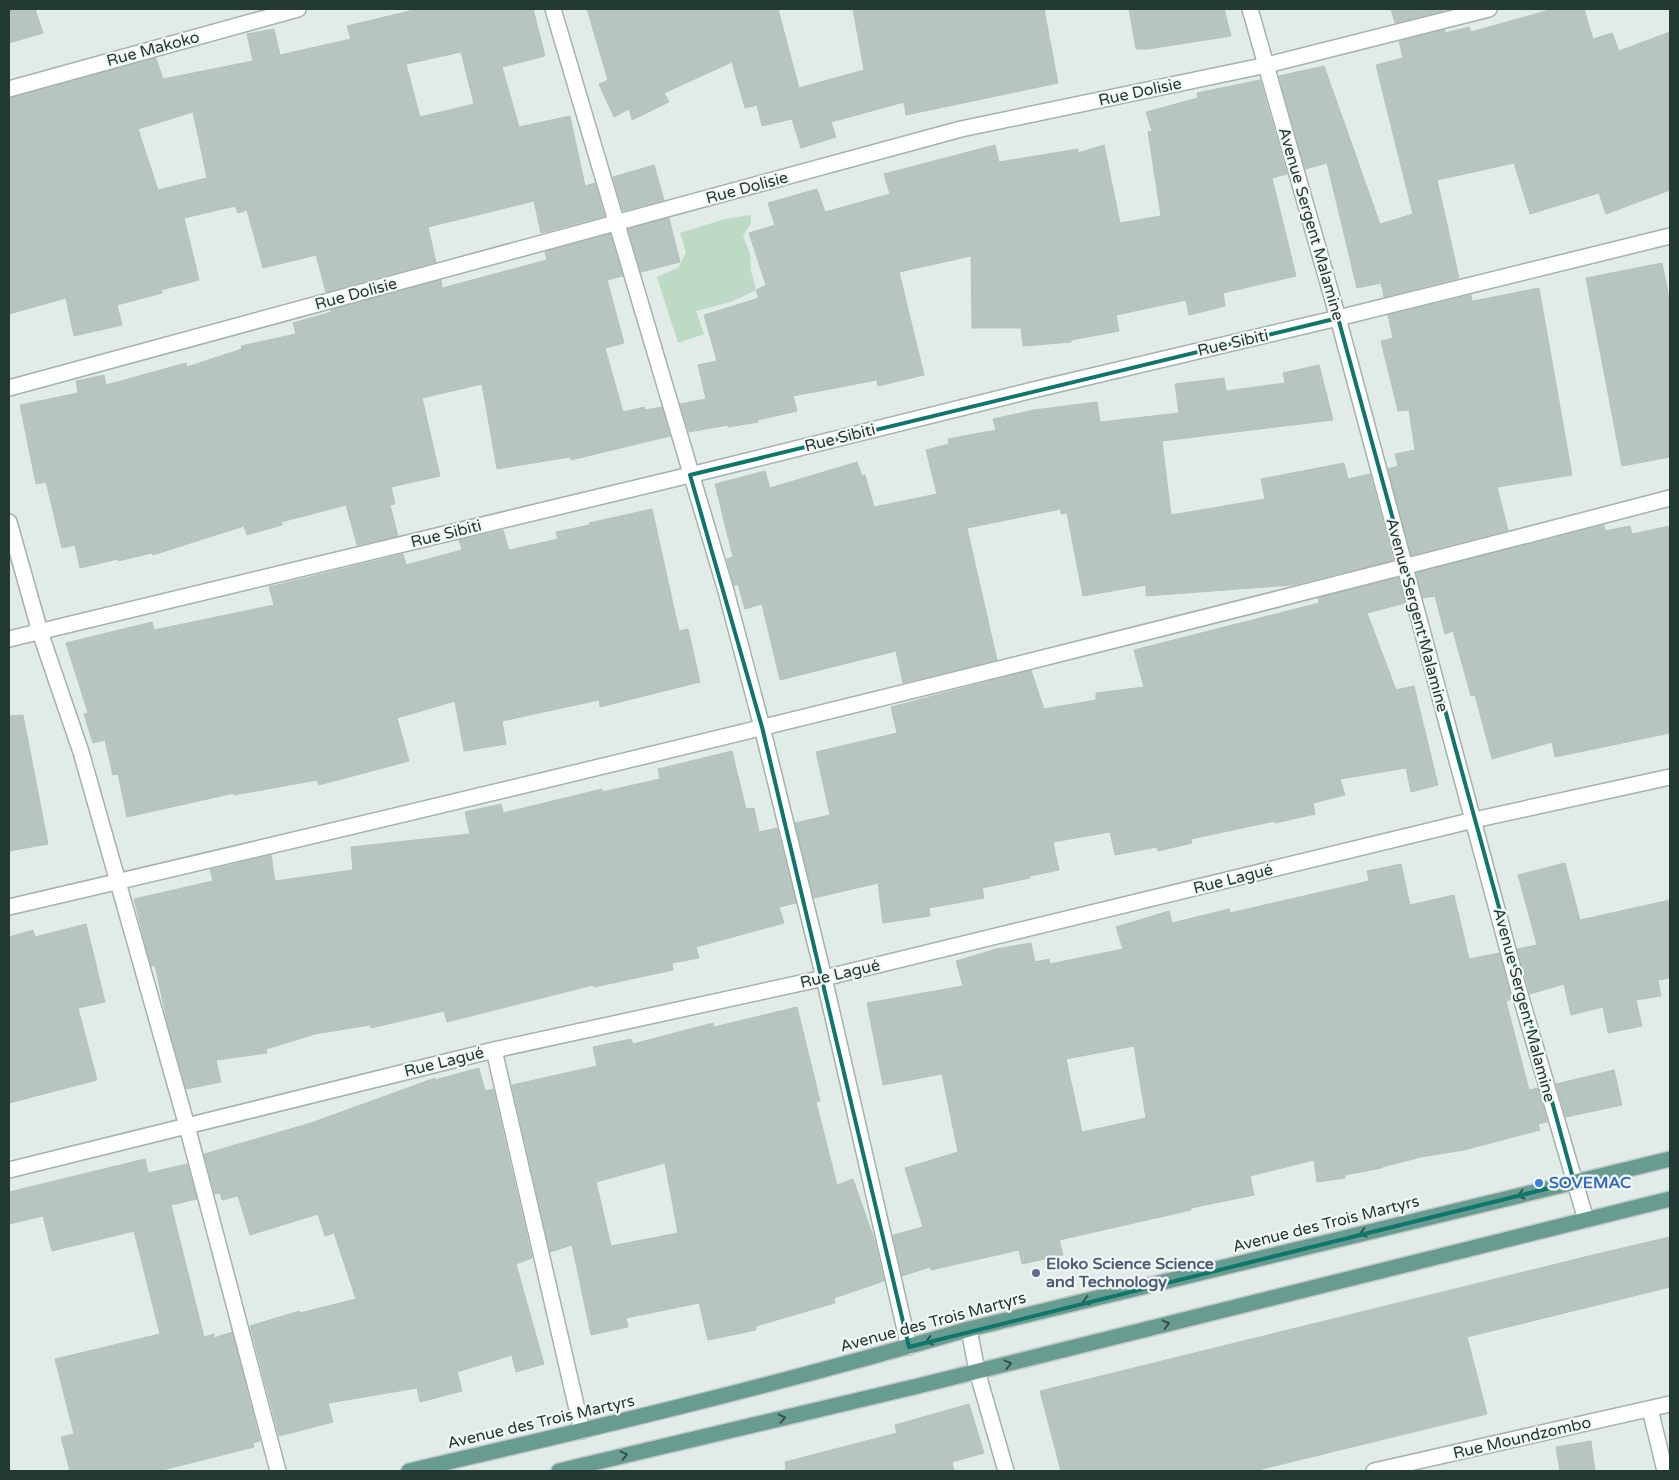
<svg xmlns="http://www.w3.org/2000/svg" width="1679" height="1480" font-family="'Varela Round',sans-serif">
<rect width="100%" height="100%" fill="#e1ebe7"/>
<path fill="#bcdac5" d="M 751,215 L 751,223 L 743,236 L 750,253 L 751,270 L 756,290 L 731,302 L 696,311 L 704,334 L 678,343 L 657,277 L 678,268 L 686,252 L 680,233 L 725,219 Z"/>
<g fill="#b7c5c0" stroke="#b4c4be" fill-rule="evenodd">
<path d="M 9,9 L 35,9 L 43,33 L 9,43 Z"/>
<path d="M 418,9 L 533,9 L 545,56 L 502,67 L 519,127 L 570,116 L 585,186 L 595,183 L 605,216 L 541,233 L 534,201 L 428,227 L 436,262 L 326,292 L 316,255 L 263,268 L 247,210 L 238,213 L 235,206 L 184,218 L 199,280 L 161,290 L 162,293 L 117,305 L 122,325 L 74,336 L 66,298 L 9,314 L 9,98 L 156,58 L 163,79 L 253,61 L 247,34 L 274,29 L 280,55 L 351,39 L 347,26 ZM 461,52 L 474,104 L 420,117 L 406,64 ZM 193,112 L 207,178 L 158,190 L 138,129 Z"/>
<path d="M 587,9 L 778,9 L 799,88 L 864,70 L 853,9 L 1044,9 L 1058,83 L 906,115 L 904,102 L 831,122 L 836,137 L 801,148 L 792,119 L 762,126 L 757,105 L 745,108 L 732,62 L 664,93 L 669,102 L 632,120 L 629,109 L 614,117 L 599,84 L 608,80 Z"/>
<path d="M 1129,9 L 1224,9 L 1231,36 L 1148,49 L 1136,49 Z"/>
<path d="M 1391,9 L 1442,9 L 1443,11 L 1395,23 Z"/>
<path d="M 1553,9 L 1584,9 L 1593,39 L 1612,33 L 1619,51 L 1670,32 L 1670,190 L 1606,214 L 1599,193 L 1530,214 L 1514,163 L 1437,180 L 1459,278 L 1384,297 L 1381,283 L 1357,288 L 1327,163 L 1305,169 L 1279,76 L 1324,66 L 1380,224 L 1413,214 L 1376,65 L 1403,58 L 1399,41 L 1445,30 L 1445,33 L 1469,27 L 1471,32 Z"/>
<path d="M 1260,80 L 1287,174 L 1272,178 L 1296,276 L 1223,293 L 1225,306 L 1189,315 L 1186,300 L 1116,315 L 1119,331 L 1071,340 L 1071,342 L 1023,346 L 1021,328 L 972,328 L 971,256 L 899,272 L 924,375 L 878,386 L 877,380 L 793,396 L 797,411 L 758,420 L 758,422 L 728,427 L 728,425 L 689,432 L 680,404 L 706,399 L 698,365 L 717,361 L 704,315 L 759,298 L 756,290 L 766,285 L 749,233 L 775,225 L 768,203 L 817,189 L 825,212 L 890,194 L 884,174 L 995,145 L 999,162 L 1078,149 L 1078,153 L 1104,145 L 1120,223 L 1161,216 L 1148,132 L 1152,131 L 1146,112 L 1198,98 L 1197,93 Z"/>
<path d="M 654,165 L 664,200 L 623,211 L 613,177 Z"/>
<path d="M 669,218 L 680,262 L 641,272 L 628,229 Z"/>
<path d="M 610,234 L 623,276 L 607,280 L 624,343 L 605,348 L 623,412 L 644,407 L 645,410 L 662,407 L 670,436 L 571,460 L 570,457 L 497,469 L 482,384 L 422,398 L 440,476 L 391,487 L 395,504 L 390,505 L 398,536 L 357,545 L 346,505 L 281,522 L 282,525 L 247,535 L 244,526 L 153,555 L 152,553 L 118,561 L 118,559 L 80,568 L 75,545 L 62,548 L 46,482 L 36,484 L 20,405 L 78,393 L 76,381 L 104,375 L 106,385 L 186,363 L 187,367 L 242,349 L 241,346 L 296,334 L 293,323 L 331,312 L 331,310 L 441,280 L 442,288 L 547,260 L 545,252 Z"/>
<path d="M 1662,263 L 1670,302 L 1670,457 L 1622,466 L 1586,278 Z"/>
<path d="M 1539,288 L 1572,475 L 1497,487 L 1508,530 L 1411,555 L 1388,469 L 1398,466 L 1395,454 L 1415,450 L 1409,410 L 1398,411 L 1381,341 L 1393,338 L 1388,315 L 1471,295 L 1472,301 L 1473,301 Z"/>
<path d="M 1319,365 L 1333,420 L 1162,441 L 1171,515 L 1265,499 L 1261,479 L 1344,463 L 1348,479 L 1370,474 L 1393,560 L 1292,585 L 1146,596 L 1146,585 L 1083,596 L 1067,513 L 1061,514 L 1061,509 L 967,528 L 997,660 L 903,683 L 896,651 L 780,680 L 762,604 L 745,609 L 738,584 L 734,586 L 727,559 L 733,557 L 715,484 L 765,471 L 770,488 L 857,462 L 862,476 L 865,475 L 874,507 L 937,494 L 926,450 L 949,444 L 948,439 L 996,430 L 993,419 L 1034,410 L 1097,402 L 1100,422 L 1179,413 L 1175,384 L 1224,378 L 1226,391 L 1285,383 L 1283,373 Z"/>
<path d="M 652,509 L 679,631 L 688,629 L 700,682 L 600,707 L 599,700 L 502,721 L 506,744 L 464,751 L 455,701 L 397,718 L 409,761 L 319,785 L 317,780 L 234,795 L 234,793 L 127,817 L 118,774 L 113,775 L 105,740 L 93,743 L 84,714 L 88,713 L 66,643 L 152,622 L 154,630 L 274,605 L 269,587 L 403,554 L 406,565 L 462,550 L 459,540 L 503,530 L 509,550 L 558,539 L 556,532 L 590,525 L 589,523 Z"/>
<path d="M 1604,525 L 1605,531 L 1630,526 L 1632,534 L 1670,526 L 1670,733 L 1555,757 L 1552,742 L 1492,759 L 1475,695 L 1471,696 L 1453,631 L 1445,634 L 1435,596 L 1423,598 L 1416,573 Z"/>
<path d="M 1398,578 L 1405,603 L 1367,613 L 1396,690 L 1414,686 L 1438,785 L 1411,792 L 1406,768 L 1340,779 L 1345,795 L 1313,803 L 1315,814 L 1275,823 L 1275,821 L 1191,839 L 1192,843 L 1158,851 L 1157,847 L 1115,855 L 1110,832 L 1053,842 L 1059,870 L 1030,876 L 1030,878 L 982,888 L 984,898 L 929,908 L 930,916 L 883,923 L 878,883 L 814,898 L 795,823 L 830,815 L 816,752 L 897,733 L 891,707 L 1031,670 L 1044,709 L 1096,700 L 1096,693 L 1144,687 L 1134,650 L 1319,603 L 1318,598 Z"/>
<path d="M 23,715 L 48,844 L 9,851 L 9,716 Z"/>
<path d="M 732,751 L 746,809 L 754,808 L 759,832 L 777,828 L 796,903 L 779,907 L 784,923 L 696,947 L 699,958 L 672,963 L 673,970 L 594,987 L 593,985 L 447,1022 L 444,1011 L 371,1028 L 370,1025 L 315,1034 L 266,1049 L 267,1053 L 216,1060 L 221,1082 L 186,1089 L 167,1021 L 155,965 L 151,966 L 134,899 L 213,881 L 210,870 L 271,855 L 275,881 L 353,870 L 351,847 L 470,834 L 465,812 L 501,804 L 503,813 L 602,789 L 602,792 L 660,779 L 658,769 Z"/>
<path d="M 1565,863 L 1580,920 L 1670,900 L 1670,978 L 1658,980 L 1661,996 L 1636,1000 L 1642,1026 L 1608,1033 L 1603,1007 L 1571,1015 L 1564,984 L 1530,994 L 1517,949 L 1537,945 L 1518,875 Z"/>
<path d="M 1401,864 L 1410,905 L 1454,895 L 1469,959 L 1499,953 L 1512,999 L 1506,1001 L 1529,1090 L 1538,1088 L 1547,1122 L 1538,1124 L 1540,1130 L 1464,1150 L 1421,1157 L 1382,1167 L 1382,1168 L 1345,1175 L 1345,1178 L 1317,1182 L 1314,1160 L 1250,1176 L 1254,1195 L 1191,1208 L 1191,1210 L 1059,1240 L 1063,1255 L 1022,1264 L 1019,1250 L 931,1270 L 930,1267 L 902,1276 L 893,1235 L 923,1227 L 905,1168 L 958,1152 L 942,1074 L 883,1085 L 867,1003 L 963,986 L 956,961 L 996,949 L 1031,943 L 1035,962 L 1049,959 L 1050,964 L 1123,949 L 1116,927 L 1169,911 L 1172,923 L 1229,909 L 1230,913 L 1369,881 L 1367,871 ZM 1134,1046 L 1146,1118 L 1082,1132 L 1066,1059 Z"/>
<path d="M 86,924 L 105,1002 L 78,1008 L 97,1080 L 9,1103 L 9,937 L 33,930 L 35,937 Z"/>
<path d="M 797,1007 L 820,1101 L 816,1102 L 837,1185 L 853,1179 L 874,1239 L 884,1281 L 834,1298 L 835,1303 L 756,1326 L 756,1330 L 708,1340 L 699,1303 L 626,1318 L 628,1327 L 591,1335 L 572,1245 L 550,1252 L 512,1085 L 597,1066 L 593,1047 L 631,1039 L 633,1044 L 713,1023 L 714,1027 ZM 665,1163 L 678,1233 L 611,1246 L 596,1182 Z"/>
<path d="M 479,1068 L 485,1091 L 493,1089 L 532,1258 L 516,1264 L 544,1364 L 516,1372 L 512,1355 L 457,1372 L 462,1391 L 420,1402 L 417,1388 L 328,1403 L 333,1422 L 279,1436 L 250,1326 L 299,1311 L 300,1313 L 356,1299 L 334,1233 L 325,1236 L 318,1214 L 250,1235 L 238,1196 L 222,1200 L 220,1193 L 215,1194 L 204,1154 L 311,1123 L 435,1078 L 435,1080 Z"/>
<path d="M 1614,1070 L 1622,1105 L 1566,1117 L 1556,1084 Z"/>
<path d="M 145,1159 L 148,1173 L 187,1164 L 197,1199 L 171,1205 L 204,1337 L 214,1334 L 214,1338 L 232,1332 L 260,1441 L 253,1443 L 254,1447 L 159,1471 L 70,1471 L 61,1437 L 74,1434 L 55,1359 L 160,1334 L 134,1231 L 52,1251 L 43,1216 L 9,1224 L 9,1192 Z"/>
<path d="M 1670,1237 L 1670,1287 L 1467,1337 L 1487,1414 L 1254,1471 L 1061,1471 L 1040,1391 L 1597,1254 Z"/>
<path d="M 969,1404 L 984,1453 L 952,1462 L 954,1471 L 786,1471 L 785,1462 L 897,1433 L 895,1425 Z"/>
<path d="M 1591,1441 L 1595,1471 L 1560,1471 L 1556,1447 Z"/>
</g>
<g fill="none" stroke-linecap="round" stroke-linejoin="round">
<defs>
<g id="minor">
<path d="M 553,9 L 726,591 L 762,727 L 824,978 L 909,1347"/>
<path d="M 1250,9 L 1338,318 L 1519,991 L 1586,1220"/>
<path d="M 9,89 L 298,9"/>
<path d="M 9,388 L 961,129 L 1267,65 L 1489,9"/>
<path d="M 9,522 L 40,632 L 81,752 L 118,882 L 187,1126 L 278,1471"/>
<path d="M 9,639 L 690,475 L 1033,390 L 1338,318 L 1670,236"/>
<path d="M 9,907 C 564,778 1118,642 1670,498"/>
<path d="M 494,1050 L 582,1431"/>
<path d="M 9,1170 L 494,1050 L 824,978 L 1474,820 L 1670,777"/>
<path d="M 969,1329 L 977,1371 L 1006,1471"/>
<path d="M 1650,1409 L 1665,1471"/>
<path d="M 1374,1471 L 1670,1404"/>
</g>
<g id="primary">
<path d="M 409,1471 C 596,1428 784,1383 969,1329 L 1670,1159"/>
<path d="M 559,1471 L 918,1386 L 1670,1199"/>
</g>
</defs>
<use href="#minor" stroke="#a4b2ae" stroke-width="18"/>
<use href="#primary" stroke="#c1c8c6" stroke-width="18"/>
<use href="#minor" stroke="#fff" stroke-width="15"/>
<use href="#primary" stroke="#699c90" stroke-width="15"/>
</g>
<defs><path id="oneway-chevron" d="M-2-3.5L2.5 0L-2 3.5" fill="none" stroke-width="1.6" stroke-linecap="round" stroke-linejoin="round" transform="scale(1.25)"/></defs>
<g stroke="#34524b">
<use href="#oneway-chevron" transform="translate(1521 1195) rotate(166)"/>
<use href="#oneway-chevron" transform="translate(1363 1233) rotate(166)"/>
<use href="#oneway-chevron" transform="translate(1086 1301) rotate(166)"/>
<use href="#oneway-chevron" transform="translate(1166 1324) rotate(-14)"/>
<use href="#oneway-chevron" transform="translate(929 1341) rotate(164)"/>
<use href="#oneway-chevron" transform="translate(1008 1364) rotate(-14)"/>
<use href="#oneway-chevron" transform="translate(782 1418) rotate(-13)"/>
<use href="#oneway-chevron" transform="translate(624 1455) rotate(-13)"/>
</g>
<path fill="none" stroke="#0f766e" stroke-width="4" stroke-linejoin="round" d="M 1338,318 L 1574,1182 L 909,1347 L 762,727 L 690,475 Z"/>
<circle fill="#3f7fe0" stroke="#f2f7f5" stroke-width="2" cx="1539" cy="1183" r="5"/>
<circle fill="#5c6f8a" stroke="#f2f7f5" stroke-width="2" cx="1036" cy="1273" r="5"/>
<g text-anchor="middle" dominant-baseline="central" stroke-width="4.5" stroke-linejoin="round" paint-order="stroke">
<g font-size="16" fill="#233a34" stroke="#f2f7f5">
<text transform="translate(153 49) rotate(-15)">Rue Makoko</text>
<text transform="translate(1140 92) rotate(-12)">Rue Dolisie</text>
<text transform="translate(747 188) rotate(-15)">Rue Dolisie</text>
<text transform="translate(1311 224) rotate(74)">Avenue Sergent Malamine</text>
<text transform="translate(356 294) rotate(-15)">Rue Dolisie</text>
<text transform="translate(1233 343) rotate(-13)">Rue Sibiti</text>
<text transform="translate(840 438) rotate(-14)">Rue Sibiti</text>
<text transform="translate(446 534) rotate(-14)">Rue Sibiti</text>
<text transform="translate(1417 615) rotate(75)">Avenue Sergent Malamine</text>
<text transform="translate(1233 879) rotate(-14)">Rue Lagué</text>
<text transform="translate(840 974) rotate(-13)">Rue Lagué</text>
<text transform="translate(1524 1005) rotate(75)">Avenue Sergent Malamine</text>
<text transform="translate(444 1062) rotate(-14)">Rue Lagué</text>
<text transform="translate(1326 1224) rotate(-14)">Avenue des Trois Martyrs</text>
<text transform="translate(933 1322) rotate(-15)">Avenue des Trois Martyrs</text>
<text transform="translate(541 1422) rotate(-13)">Avenue des Trois Martyrs</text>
<text transform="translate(1522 1438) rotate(-13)">Rue Moundzombo</text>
</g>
<g font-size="16" font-weight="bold" fill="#366cbe" stroke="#f2f7f5" text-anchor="start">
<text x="1549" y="1183">SOVEMAC</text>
</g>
<g font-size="16" font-weight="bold" fill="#4e5e75" stroke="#f2f7f5" text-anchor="start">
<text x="1046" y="1264">Eloko Science Science<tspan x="1046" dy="18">and Technology</tspan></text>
</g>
</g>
<rect width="1679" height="1480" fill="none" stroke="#233a34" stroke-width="20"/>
</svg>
